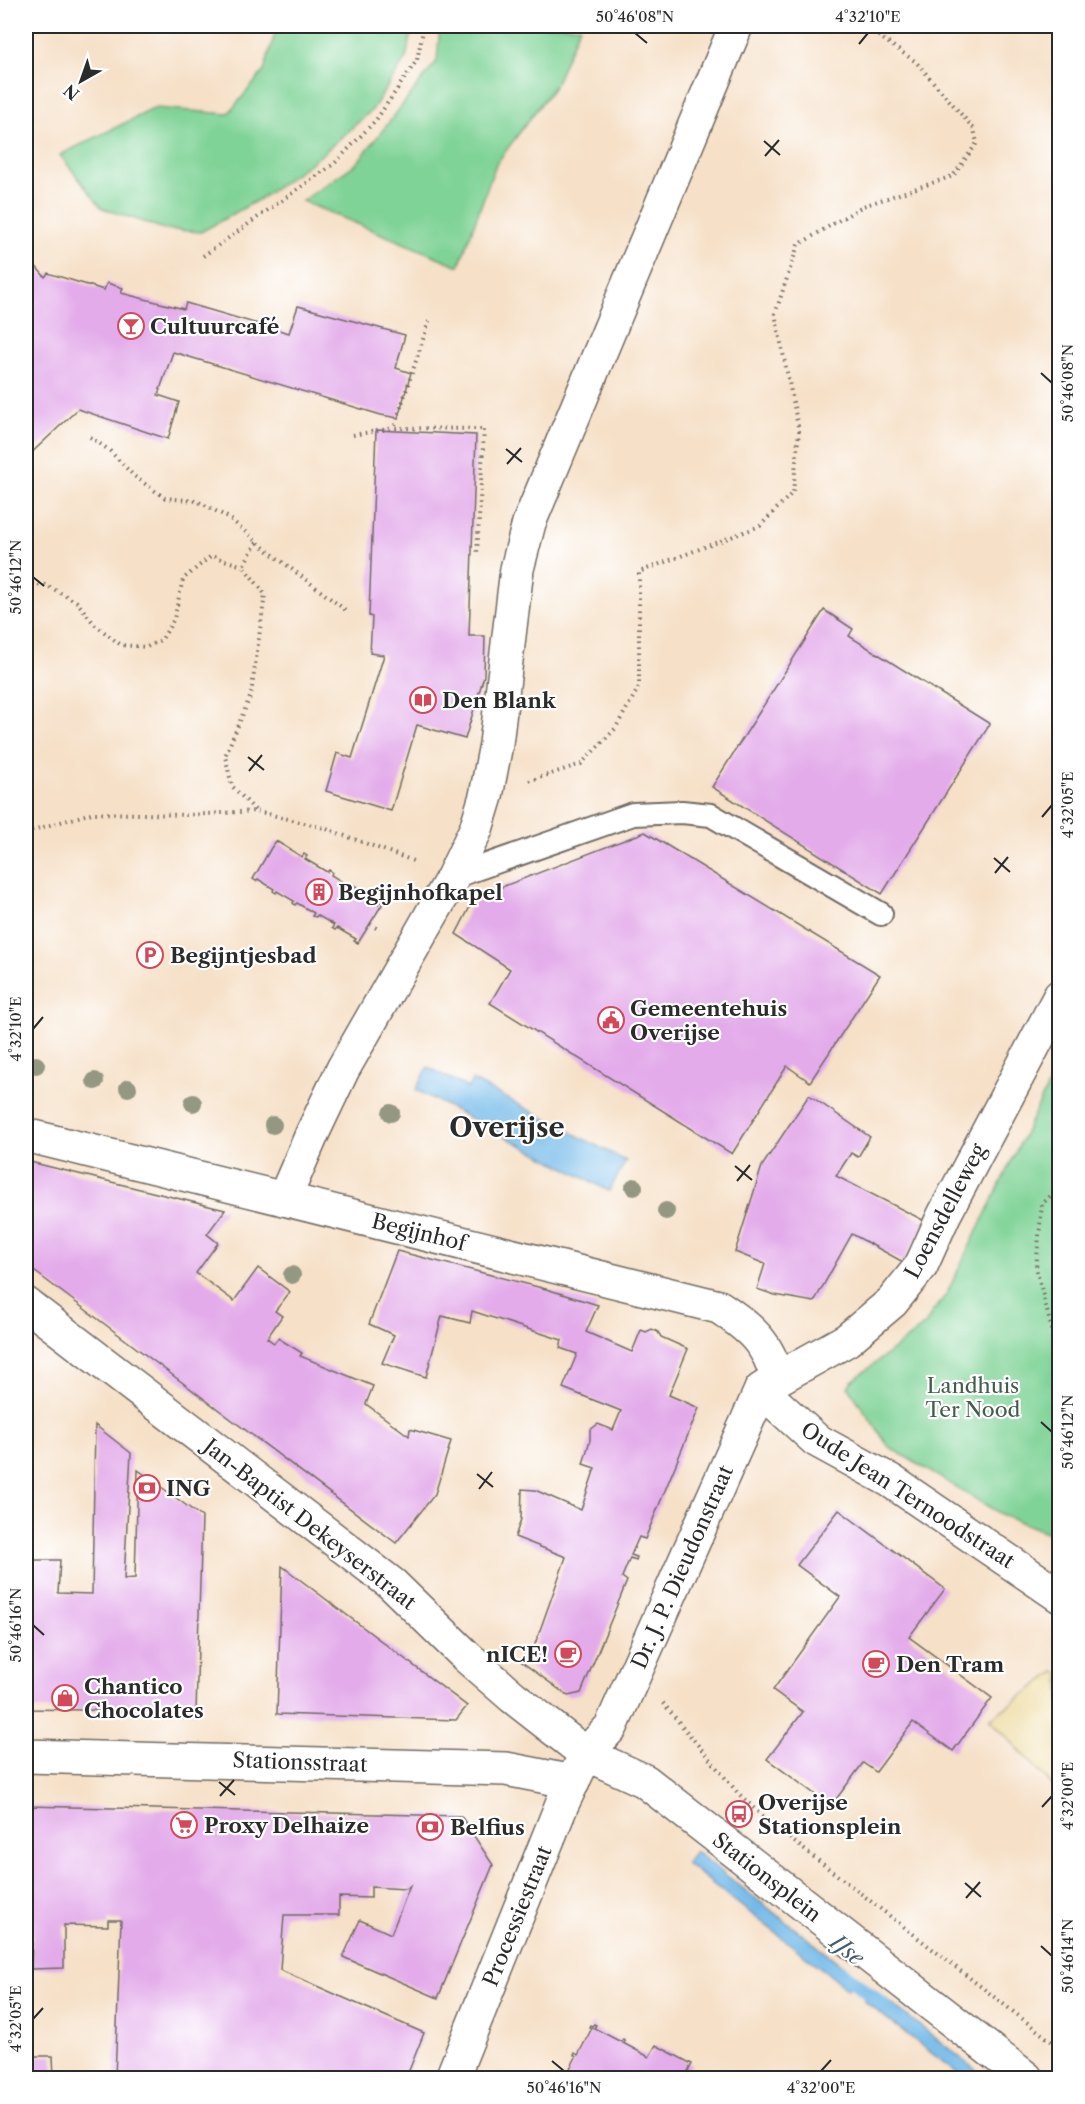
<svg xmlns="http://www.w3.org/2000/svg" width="1085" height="2104" font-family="'Libre Caslon Text',serif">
<rect width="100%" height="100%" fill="#fff"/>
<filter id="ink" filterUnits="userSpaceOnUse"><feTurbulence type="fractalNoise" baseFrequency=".0167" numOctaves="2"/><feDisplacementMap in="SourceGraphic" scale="12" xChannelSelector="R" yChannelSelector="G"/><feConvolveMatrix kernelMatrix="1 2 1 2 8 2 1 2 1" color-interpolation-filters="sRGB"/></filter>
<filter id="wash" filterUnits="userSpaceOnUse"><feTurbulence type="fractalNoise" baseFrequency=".008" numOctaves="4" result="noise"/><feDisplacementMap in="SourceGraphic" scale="24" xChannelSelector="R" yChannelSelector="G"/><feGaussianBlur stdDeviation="1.35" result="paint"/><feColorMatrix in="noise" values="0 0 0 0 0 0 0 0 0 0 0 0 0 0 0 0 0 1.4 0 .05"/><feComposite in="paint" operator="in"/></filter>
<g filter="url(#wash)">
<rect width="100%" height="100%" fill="#f6e0c7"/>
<g fill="#7fd396" stroke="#557f60" stroke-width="1.5">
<path d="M 277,26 L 413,26 L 406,58 L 372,110 L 320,156 L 263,197 L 201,232 L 164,229 L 102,208 L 60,155 L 155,108 L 228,114 L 264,71 Z"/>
<path d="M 440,26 L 580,26 L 555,85 L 496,164 L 459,266 L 302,201 L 357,163 L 437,61 Z"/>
<path d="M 1059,1063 L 1059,1537 L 1004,1516 L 889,1447 L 848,1387 L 852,1381 L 925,1325 L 933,1311 L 946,1295 Z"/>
</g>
<path fill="#eeda9e" stroke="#8c8264" stroke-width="1.5" d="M 1055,1672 L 1060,1673 L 1059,1792 L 990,1719 Z"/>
<g fill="#72b9e9" stroke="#4e728a" stroke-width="1.5">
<path d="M 428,1067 L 468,1088 L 472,1080 L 626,1161 L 609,1191 L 416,1090 Z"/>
<path d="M 695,1851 L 857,1977 L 848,1989 L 686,1863 Z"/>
<path d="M 873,1989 L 985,2077 L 984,2078 L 964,2078 L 864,2001 Z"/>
</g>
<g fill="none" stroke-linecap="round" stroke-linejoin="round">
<path stroke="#72b9e9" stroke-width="14" d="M 840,1971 L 884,2005"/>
</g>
<g id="blocks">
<g fill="#e3abea">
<path d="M 26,255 L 45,277 L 48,273 L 104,290 L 107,283 L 123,288 L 121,293 L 184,309 L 186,303 L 289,333 L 298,306 L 405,335 L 396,368 L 411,373 L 398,418 L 381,415 L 173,352 L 158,395 L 179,402 L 168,439 L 78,409 L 26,458 Z"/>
<path d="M 376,430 L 476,435 L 469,636 L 485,636 L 484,676 L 465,739 L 417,725 L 391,811 L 326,791 L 337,753 L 352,758 L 384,655 L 370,653 L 372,617 L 369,616 Z"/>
<path d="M 824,610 L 853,629 L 849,636 L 990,724 L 882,894 L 712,787 Z"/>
<path d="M 645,832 L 880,975 L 810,1082 L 787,1066 L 732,1154 L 490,1003 L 510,969 L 456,934 L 472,903 L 494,890 Z"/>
<path d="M 276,841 L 302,857 L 304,854 L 307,856 L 305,859 L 327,872 L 329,870 L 332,872 L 331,875 L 352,888 L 354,885 L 357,887 L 356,890 L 378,904 L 379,901 L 383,903 L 358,943 L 354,941 L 356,939 L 337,928 L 335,930 L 332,928 L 334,925 L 317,915 L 316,917 L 312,916 L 314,913 L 297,903 L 295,905 L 293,903 L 294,901 L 277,891 L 276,893 L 273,891 L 274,889 L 258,879 L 256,881 L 253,879 L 271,848 Z"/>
<path d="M 809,1095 L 870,1137 L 858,1157 L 851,1153 L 836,1176 L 927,1222 L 903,1262 L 852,1234 L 814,1302 L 775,1295 L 757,1289 L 765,1264 L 735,1252 L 762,1166 Z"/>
<path d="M 26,1161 L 225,1210 L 207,1234 L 218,1243 L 196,1273 L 234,1301 L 258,1268 L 290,1292 L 275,1311 L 282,1316 L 267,1338 L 274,1343 L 278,1338 L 302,1353 L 300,1356 L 373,1386 L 366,1404 L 409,1436 L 410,1429 L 451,1441 L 435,1494 L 396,1543 L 26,1265 Z"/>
<path d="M 397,1251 L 546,1289 L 598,1305 L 586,1332 L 632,1352 L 641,1330 L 646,1332 L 652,1329 L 658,1332 L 661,1337 L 688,1349 L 669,1395 L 699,1408 L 645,1539 L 639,1537 L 631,1555 L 637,1557 L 636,1560 L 630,1558 L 622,1577 L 627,1581 L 581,1693 L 568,1696 L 522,1662 L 534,1647 L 566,1557 L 515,1537 L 521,1519 L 522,1489 L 535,1490 L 581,1510 L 595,1468 L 583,1464 L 590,1440 L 590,1430 L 598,1424 L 613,1430 L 621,1411 L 563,1388 L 577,1354 L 560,1348 L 562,1340 L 472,1311 L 470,1323 L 442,1316 L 426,1377 L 382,1363 L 394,1335 L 369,1324 Z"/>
<path d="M 95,1425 L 131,1453 L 124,1579 L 135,1578 L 138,1470 L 202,1517 L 196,1712 L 26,1709 L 26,1560 L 60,1560 L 58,1593 L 92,1594 Z"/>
<path d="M 839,1510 L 945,1589 L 909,1637 L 992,1698 L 953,1751 L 913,1722 L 876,1772 L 863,1763 L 831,1806 L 767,1759 L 803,1712 L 773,1690 L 840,1597 L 797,1565 Z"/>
<path d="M 282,1566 L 467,1706 L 456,1720 L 277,1714 Z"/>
<path d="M 26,1806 L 461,1816 L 493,1865 L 438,1998 L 343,1957 L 360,1920 L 391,1934 L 410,1886 L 406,1889 L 371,1887 L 371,1898 L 339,1897 L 339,1915 L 284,1915 L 280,1970 L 424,2033 L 406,2078 L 115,2078 L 121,1920 L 108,1920 L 108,1926 L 64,1925 L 64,1968 L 31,1969 L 33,1914 L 26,1914 Z"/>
<path d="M 594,2024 L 596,2025 L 594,2028 L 621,2042 L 623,2039 L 625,2041 L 623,2043 L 649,2057 L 656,2045 L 692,2064 L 684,2078 L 565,2078 L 576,2057 L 574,2055 L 575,2053 L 578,2055 L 592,2028 L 589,2027 L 590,2025 L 592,2026 Z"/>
<path d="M 26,2026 L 28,2026 L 29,2056 L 53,2056 L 54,2078 L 26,2078 Z"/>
</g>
</g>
</g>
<g filter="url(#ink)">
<use href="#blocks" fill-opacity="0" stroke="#726a62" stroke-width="1.5"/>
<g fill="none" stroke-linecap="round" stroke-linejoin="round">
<defs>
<path id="lane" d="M 453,877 L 633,814 L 682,812 L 711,815 L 881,914"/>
<g id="street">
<path d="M 26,1135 L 719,1307 C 749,1327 769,1343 777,1379"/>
<path d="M 284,1199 L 313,1132 L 343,1069 L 453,877 L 476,829 L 486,796 L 496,744 L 517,569 L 529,523 L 736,26"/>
<path d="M 761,1390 L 816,1440 L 891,1481 L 1060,1596"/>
<path d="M 26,1756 L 506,1769 L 573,1782"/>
<path d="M 452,2078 L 562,1804 L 586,1754 L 611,1727 L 761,1390 L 777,1379 L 847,1340 L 892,1302 L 921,1266 L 944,1215 L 1060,996"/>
</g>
<path id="secondary" d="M 26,1304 L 392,1584 L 467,1657 L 513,1697 L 586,1754 L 645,1781 L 1026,2078"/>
</defs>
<use href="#lane" stroke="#726a62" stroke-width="26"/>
<use href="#street" stroke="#726a62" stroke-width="36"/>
<use href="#secondary" stroke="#726a62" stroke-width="36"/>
<g stroke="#726a62" stroke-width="4" stroke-dasharray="1.5 4.5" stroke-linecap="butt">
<path d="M 161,26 L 180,27 L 191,26"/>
<path d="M 203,256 L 335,163 L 376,120 L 417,60 L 424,26"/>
<path d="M 429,321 L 394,428 L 484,429 L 477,554"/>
<path d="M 353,435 L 394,428"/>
<path d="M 90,437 L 109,450 L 134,476 L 165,498 L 197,501 L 229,518 L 267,550 L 348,612"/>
<path d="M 26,583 L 46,585 L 77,602 L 95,625 L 121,645 L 147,647 L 162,639 L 174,619 L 183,579 L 211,556 L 243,566"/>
<path d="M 529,781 L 581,764 L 615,729 L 639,687 L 639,572 L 760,526 L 793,492 L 799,431 L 775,314 L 798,245 L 863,206 L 953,176 L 977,143 L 974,129 L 916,62 L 864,26"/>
<path d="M 255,810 L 232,786 L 225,756 L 251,695 L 265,594 L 243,566 L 257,542"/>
<path d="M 26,832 L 92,813 L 189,815 L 256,811 L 324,828 L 416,862"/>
<path d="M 370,924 L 378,929"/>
<path d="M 1052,1330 L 1036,1268 L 1042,1204 L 1060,1187"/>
<path d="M 663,1703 L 737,1792 L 766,1820 L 1060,2048"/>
</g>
<use href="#lane" stroke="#fff" stroke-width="22"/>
<use href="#street" stroke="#fff" stroke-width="33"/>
<use href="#secondary" stroke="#fff" stroke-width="33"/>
</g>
<g fill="#949883">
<circle cx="36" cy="1065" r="9"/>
<circle cx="95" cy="1081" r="9"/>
<circle cx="128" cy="1088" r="9"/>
<circle cx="193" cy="1103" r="9"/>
<circle cx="391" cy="1113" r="9"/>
<circle cx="273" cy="1125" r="9"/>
<circle cx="634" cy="1187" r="9"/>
<circle cx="666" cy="1211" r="9"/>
<circle cx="292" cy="1275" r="9"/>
</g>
</g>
<path fill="none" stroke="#2b2b2b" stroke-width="2" d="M 635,33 L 647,43M 859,44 L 868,33M 764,141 L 780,155M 765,156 L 779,140M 1041,373 L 1052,383M 506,449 L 522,462M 507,464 L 521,448M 33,577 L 44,586M 248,757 L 264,770M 249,771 L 262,755M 1042,817 L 1052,805M 994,858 L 1010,872M 995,873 L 1008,857M 33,1029 L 43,1017M 735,1166 L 752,1180M 737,1181 L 750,1165M 1041,1422 L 1052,1432M 477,1474 L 493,1487M 479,1489 L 492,1472M 33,1625 L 44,1635M 219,1782 L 235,1795M 220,1796 L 234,1780M 1042,1807 L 1052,1796M 965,1883 L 981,1897M 966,1898 L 980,1882M 1041,1946 L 1052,1956M 33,2019 L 43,2008M 552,2061 L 564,2071M 821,2071 L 831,2060"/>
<defs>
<symbol id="bar-ring" viewBox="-11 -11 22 22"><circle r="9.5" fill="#fff" stroke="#d1495b" stroke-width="1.5"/><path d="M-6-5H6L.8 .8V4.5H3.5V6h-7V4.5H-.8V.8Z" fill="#d1495b"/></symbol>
<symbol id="library-ring" viewBox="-11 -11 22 22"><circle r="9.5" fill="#fff" stroke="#d1495b" stroke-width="1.5"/><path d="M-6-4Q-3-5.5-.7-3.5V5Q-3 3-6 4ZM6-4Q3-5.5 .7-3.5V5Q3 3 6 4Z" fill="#d1495b"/></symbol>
<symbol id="building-ring" viewBox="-11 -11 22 22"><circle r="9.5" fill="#fff" stroke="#d1495b" stroke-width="1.5"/><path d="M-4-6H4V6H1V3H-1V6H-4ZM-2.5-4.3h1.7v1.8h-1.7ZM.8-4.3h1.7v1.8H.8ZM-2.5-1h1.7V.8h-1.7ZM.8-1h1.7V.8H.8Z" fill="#d1495b"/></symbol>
<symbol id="parking-ring" viewBox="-11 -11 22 22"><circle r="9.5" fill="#fff" stroke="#d1495b" stroke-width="1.5"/><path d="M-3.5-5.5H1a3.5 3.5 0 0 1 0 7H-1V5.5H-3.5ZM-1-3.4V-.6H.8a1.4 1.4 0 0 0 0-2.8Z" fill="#d1495b"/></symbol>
<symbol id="civic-ring" viewBox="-11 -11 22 22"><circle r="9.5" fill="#fff" stroke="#d1495b" stroke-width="1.5"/><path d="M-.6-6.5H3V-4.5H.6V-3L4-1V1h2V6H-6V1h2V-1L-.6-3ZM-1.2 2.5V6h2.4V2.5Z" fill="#d1495b"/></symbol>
<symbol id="bank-ring" viewBox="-11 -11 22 22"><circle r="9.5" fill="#fff" stroke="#d1495b" stroke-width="1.5"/><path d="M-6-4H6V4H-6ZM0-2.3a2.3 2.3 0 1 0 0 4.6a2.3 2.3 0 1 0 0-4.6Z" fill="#d1495b"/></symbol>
<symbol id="cafe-ring" viewBox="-11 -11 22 22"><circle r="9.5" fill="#fff" stroke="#d1495b" stroke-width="1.5"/><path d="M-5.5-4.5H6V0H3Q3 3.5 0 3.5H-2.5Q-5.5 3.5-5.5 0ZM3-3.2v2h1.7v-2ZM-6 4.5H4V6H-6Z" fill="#d1495b"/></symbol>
<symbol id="shop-ring" viewBox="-11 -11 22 22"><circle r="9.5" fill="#fff" stroke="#d1495b" stroke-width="1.5"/><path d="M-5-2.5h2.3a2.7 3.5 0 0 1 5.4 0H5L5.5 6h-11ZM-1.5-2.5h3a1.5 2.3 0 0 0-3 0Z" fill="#d1495b"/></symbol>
<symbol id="bus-ring" viewBox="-11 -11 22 22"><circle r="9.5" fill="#fff" stroke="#d1495b" stroke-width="1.5"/><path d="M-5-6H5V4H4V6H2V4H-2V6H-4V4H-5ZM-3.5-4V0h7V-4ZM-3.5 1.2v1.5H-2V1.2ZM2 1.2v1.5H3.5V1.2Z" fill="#d1495b"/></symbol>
<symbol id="supermarket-ring" viewBox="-11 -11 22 22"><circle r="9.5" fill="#fff" stroke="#d1495b" stroke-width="1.5"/><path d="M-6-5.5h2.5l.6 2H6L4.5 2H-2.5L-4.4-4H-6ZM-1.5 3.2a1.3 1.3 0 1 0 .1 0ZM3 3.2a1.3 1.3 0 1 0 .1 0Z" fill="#d1495b"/></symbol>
</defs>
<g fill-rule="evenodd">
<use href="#bar-ring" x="116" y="311" width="30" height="30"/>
<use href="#library-ring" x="408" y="685" width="30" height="30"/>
<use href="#building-ring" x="304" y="877" width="30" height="30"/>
<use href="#parking-ring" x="135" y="940" width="30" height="30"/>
<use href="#civic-ring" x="596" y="1005" width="30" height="30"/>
<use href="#bank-ring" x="132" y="1473" width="30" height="30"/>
<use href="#cafe-ring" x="553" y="1639" width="30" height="30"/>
<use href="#cafe-ring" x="861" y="1649" width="30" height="30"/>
<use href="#shop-ring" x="50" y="1683" width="30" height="30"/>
<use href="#bus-ring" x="724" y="1799" width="30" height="30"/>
<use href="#supermarket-ring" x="169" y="1810" width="30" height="30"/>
<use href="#bank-ring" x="415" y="1812" width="30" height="30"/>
</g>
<g text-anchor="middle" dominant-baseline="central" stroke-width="4.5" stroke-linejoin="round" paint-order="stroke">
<g font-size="21" font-weight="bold" fill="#2b2b2b" stroke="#fff" text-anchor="start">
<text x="150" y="326">Cultuurcafé</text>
<text x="442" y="700">Den Blank</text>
<text x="338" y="892">Begijnhofkapel</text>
<text x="170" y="955">Begijntjesbad</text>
<text x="630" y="1008">Gemeentehuis<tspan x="630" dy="24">Overijse</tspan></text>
<text x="166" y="1488">ING</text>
<text x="548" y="1654" text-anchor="end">nICE!</text>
<text x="896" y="1664">Den Tram</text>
<text x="84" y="1686">Chantico<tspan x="84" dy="24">Chocolates</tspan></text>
<text x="758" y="1802">Overijse<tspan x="758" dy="24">Stationsplein</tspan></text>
<text x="204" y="1825">Proxy Delhaize</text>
<text x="450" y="1827">Belfius</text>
</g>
<g font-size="21" fill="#2b2b2b" stroke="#fff">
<text transform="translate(945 1211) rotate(-62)">Loensdelleweg</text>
<text transform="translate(419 1232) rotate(14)">Begijnhof</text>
<text transform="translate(908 1495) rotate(33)">Oude Jean Ternoodstraat</text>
<text transform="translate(310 1524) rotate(38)">Jan-Baptist Dekeyserstraat</text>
<text transform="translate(682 1567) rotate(-66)">Dr. J. P. Dieudonstraat</text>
<text transform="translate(300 1762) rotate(2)">Stationsstraat</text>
<text transform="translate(767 1877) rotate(38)">Stationsplein</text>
<text transform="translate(517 1916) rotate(-68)">Processiestraat</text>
</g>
<g font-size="21" fill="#445d4b" stroke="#fff">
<text x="973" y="1385">Landhuis<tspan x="973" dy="24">Ter Nood</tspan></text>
</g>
<g font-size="22" font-style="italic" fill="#445d6e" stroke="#fff">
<text transform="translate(847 1950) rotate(38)">IJse</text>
</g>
<g font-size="27" font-weight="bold" fill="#2b2b2b" stroke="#fff">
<text x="507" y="1127">Overijse</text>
</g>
</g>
<rect width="1085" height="2104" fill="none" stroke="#fff" stroke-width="66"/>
<g transform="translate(81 81) rotate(220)" stroke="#ffffff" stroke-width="4.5" paint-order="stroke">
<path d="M0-4.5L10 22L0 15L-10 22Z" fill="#2b2b2b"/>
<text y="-9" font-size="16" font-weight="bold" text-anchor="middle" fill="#2b2b2b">N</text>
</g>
<rect x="33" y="33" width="1019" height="2038" fill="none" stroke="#2b2b2b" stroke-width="2"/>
<g font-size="15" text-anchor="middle" fill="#2b2b2b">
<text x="635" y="22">50°46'08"N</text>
<text x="868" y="22">4°32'10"E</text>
<text transform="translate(1068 383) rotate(-90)" y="5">50°46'08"N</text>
<text transform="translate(16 577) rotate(-90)" y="5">50°46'12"N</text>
<text transform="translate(1068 805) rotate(-90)" y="5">4°32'05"E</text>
<text transform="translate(16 1029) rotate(-90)" y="5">4°32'10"E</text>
<text transform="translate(1068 1432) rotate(-90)" y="5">50°46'12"N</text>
<text transform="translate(16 1625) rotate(-90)" y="5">50°46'16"N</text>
<text transform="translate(1068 1796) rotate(-90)" y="5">4°32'00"E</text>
<text transform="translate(1068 1956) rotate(-90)" y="5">50°46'14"N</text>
<text transform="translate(16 2019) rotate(-90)" y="5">4°32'05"E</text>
<text x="564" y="2093">50°46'16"N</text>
<text x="821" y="2093">4°32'00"E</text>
</g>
</svg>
